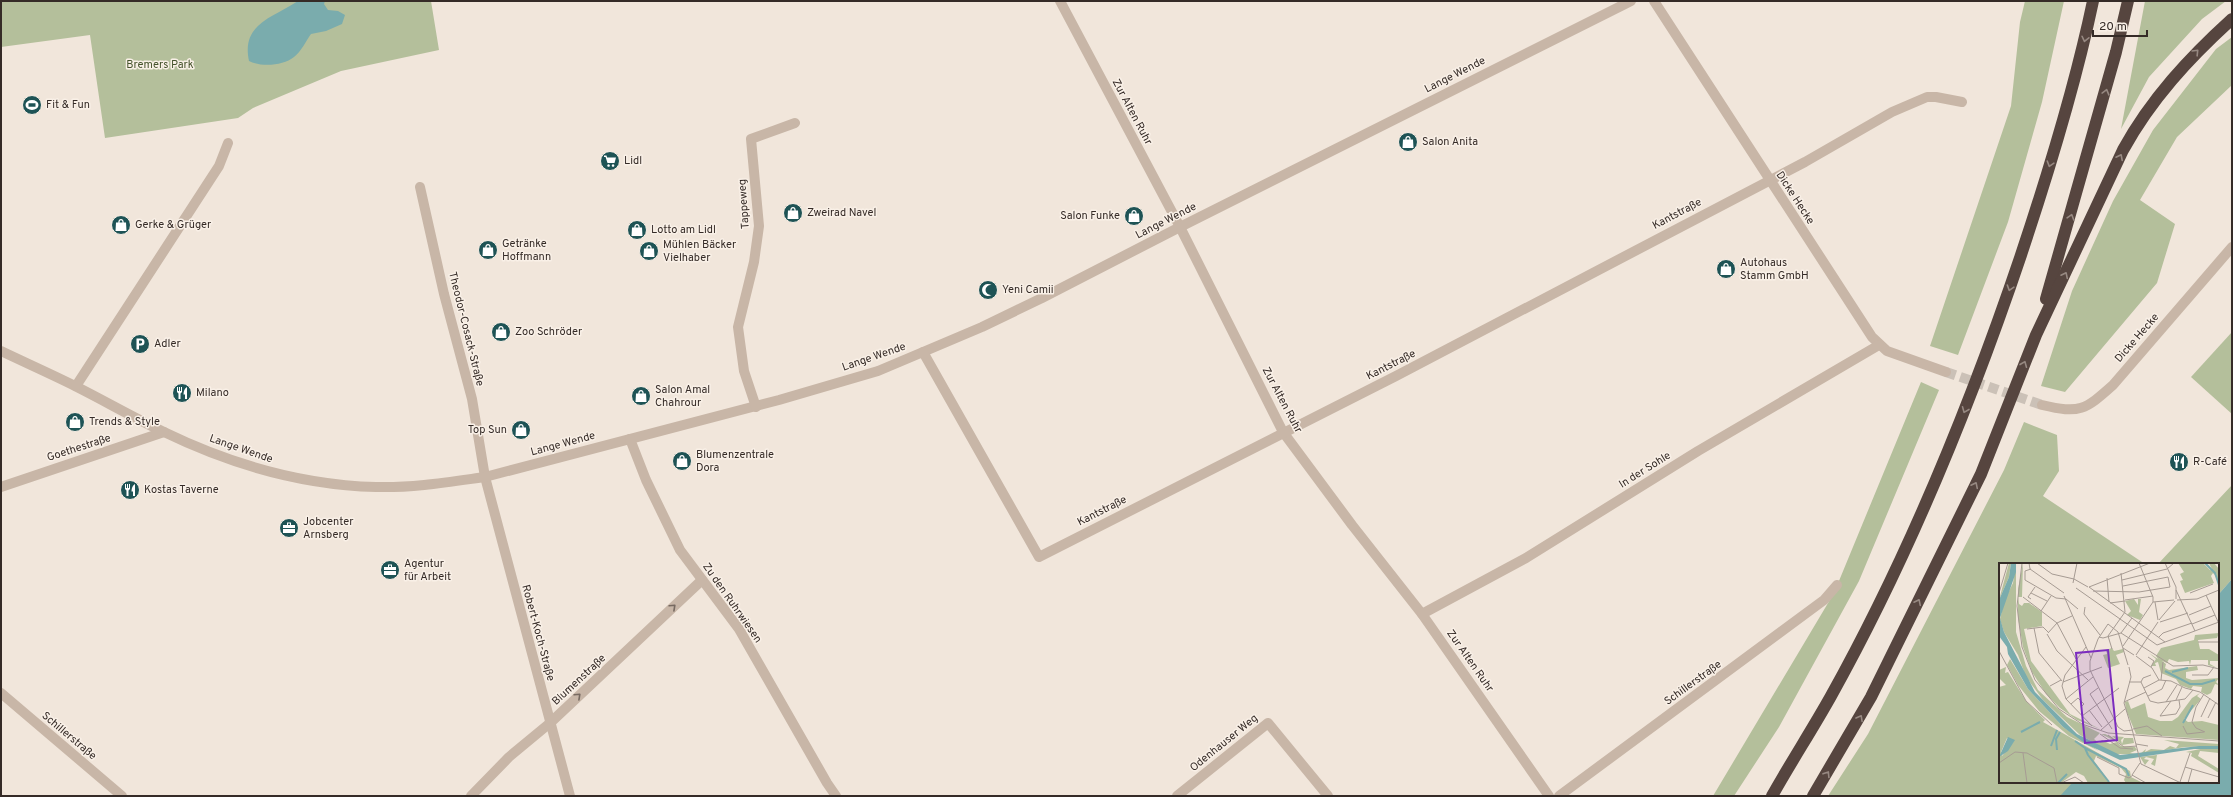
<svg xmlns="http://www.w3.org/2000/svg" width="2233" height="797" font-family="Overpass,sans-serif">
<rect width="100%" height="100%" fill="#f1e6db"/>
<g fill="#b4bf9b">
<path d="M 1,1 L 431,1 L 439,50 L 341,71 L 253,108 L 238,118 L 105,138 L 90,35 L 1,47 Z"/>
<path d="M 2025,1 L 2064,1 L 2042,102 L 2008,222 L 1958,355 L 1930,346 L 2011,106 L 2020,22 Z"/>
<path d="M 2145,1 L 2226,1 L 2202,19 L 2149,77 L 2121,129 Z"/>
<path d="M 2232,37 L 2232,85 L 2177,137 L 2140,200 L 2175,224 L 2157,283 L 2065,392 L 2041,386 L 2072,291 L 2113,201 L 2153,130 L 2216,49 Z"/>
<path d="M 2232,332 L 2232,414 L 2191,377 Z"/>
<path d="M 1921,382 L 1939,390 L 1859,581 L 1779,727 L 1734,796 L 1713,796 L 1834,593 Z"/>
<path d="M 2024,422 L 2057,435 L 2059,471 L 2043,496 L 2145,564 L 2000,564 L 2000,782 L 2073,782 L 2064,796 L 1828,796 L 1868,734 L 2004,470 Z"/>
<path d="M 2232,485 L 2232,579 L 2218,595 L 2218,564 L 2158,564 Z"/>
</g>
<g fill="#7aacad">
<path d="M 298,1 L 325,1 L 324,4 L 328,10 L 338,11 L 345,15 L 342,24 L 326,31 L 311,34 C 306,41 301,52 294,57 C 283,66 261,67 249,61 C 241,23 273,18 298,1 Z"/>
<path d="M 2232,579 L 2232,796 L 2060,796 L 2073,782 L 2218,782 L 2218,595 Z"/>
</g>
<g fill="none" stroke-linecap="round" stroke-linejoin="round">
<path stroke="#cbc1b7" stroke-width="10" stroke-dasharray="10 5" stroke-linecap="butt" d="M 1946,372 L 2042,405"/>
<g stroke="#c8b6a7" stroke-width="10">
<path d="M 1060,1 L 1180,227 L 1283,432 L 1352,525 L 1422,614 L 1549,796"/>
<path d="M 1654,1 L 1872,337 L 1887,351 L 1946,372"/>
<path d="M 420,187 L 444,294 L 472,399 L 485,477 L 570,796"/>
<path d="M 1,351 C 26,363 51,374 75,386 C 105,401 134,418 164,432 C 230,464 303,485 376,487 C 413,488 449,482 485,477 L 779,400 L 878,371 L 923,352 L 982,327 L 1042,298 L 1180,227 L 1631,1"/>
<path d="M 923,352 L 1039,557 L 1396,376 L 1805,162 L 1892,112 L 1927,97 L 1936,97 L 1962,102"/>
<path d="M 76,386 L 219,166 L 228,143"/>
<path d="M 2042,405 C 2080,414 2085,410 2113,385 L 2232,247"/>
<path d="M 756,407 L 744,371 L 738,327 L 754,262 L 759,226 L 751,139 L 795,123"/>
<path d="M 630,439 L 646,480 L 680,550 L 739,629 L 827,783 L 836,796"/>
<path d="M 1,487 L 164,432"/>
<path d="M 1422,614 L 1526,558 L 1698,451 L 1879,345"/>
<path d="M 1,693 L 122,796"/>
<path d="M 471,796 L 509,757 L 550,723 L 702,580"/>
<path d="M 1177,796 L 1268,723 L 1328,796"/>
<path d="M 1559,796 L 1824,600 L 1837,585"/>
</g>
<g stroke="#56453f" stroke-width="12">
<path d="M 2046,299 L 2116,52 L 2128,1"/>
<path d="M 1772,796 C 1791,762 1812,730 1831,696 C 1909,556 1970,406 2021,255 C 2049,171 2075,87 2093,1"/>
<path d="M 1813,796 L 1871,697 L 1981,474 L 2036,335 L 2123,150 C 2151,99 2189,58 2232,19"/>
</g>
</g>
<defs><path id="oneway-chevron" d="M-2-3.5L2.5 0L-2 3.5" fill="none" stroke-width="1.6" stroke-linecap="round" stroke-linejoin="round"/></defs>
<g stroke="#978982">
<use href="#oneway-chevron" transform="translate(2085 39) rotate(103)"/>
<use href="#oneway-chevron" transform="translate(2196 52) rotate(-46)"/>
<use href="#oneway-chevron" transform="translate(2106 92) rotate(-75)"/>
<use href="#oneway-chevron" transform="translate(2120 157) rotate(-63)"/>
<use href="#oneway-chevron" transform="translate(2050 164) rotate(107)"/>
<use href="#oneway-chevron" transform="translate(2071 217) rotate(-73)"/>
<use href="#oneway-chevron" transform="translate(2065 275) rotate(-64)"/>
<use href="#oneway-chevron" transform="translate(2010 288) rotate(108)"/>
<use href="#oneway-chevron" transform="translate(2024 364) rotate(-68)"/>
<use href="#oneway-chevron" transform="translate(1965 410) rotate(112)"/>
<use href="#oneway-chevron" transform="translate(1975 485) rotate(-64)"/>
<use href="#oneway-chevron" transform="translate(1918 602) rotate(-64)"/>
<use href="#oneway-chevron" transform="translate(1860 718) rotate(-61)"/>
<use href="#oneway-chevron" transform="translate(1827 774) rotate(-58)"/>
</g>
<g stroke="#776a61">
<use href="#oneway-chevron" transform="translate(673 607) rotate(-43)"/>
<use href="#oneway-chevron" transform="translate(578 696) rotate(-43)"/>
</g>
<defs>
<symbol id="stadium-disc" viewBox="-11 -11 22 22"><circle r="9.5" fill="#1e5355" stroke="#f9f0e7"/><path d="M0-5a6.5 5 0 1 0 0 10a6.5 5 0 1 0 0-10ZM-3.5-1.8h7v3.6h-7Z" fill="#fff"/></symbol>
<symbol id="shop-disc" viewBox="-11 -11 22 22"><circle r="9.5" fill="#1e5355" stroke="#f9f0e7"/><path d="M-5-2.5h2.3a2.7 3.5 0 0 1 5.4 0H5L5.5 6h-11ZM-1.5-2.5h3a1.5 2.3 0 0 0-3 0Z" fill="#fff"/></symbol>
<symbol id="supermarket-disc" viewBox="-11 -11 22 22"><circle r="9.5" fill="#1e5355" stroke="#f9f0e7"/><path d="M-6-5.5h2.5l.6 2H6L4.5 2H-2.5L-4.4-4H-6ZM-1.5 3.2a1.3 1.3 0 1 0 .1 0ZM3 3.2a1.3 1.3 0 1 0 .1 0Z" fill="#fff"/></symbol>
<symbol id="mosque-disc" viewBox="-11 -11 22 22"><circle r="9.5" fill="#1e5355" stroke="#f9f0e7"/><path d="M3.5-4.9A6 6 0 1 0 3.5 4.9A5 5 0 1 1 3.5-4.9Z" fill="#fff"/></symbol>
<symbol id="parking-disc" viewBox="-11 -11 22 22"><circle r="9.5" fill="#1e5355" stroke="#f9f0e7"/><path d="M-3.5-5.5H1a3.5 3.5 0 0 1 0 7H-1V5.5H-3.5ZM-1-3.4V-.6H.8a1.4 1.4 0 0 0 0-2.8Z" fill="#fff"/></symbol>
<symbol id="restaurant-disc" viewBox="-11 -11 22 22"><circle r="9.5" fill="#1e5355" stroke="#f9f0e7"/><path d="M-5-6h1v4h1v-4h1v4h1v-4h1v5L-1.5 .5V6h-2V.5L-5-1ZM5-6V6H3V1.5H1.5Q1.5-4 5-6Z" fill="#fff"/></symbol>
<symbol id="office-disc" viewBox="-11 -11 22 22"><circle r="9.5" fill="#1e5355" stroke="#f9f0e7"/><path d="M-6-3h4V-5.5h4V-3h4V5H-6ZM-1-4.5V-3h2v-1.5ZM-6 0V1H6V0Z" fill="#fff"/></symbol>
</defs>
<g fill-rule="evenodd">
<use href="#stadium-disc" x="21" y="94" width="22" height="22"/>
<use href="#shop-disc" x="1397" y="131" width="22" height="22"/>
<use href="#supermarket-disc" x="599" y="150" width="22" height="22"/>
<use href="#shop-disc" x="782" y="202" width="22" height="22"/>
<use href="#shop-disc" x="1123" y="205" width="22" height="22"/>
<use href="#shop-disc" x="110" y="214" width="22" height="22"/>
<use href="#shop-disc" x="626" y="219" width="22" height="22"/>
<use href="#shop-disc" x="477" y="239" width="22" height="22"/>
<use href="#shop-disc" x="638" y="240" width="22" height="22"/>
<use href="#shop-disc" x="1715" y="258" width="22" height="22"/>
<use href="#mosque-disc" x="977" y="279" width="22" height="22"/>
<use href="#shop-disc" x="490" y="321" width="22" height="22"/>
<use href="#parking-disc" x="129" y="333" width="22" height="22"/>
<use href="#restaurant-disc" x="171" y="382" width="22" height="22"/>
<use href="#shop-disc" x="630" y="385" width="22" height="22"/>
<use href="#shop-disc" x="64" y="411" width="22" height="22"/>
<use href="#shop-disc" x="510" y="419" width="22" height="22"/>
<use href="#shop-disc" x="671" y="450" width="22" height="22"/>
<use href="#restaurant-disc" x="2168" y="451" width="22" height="22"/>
<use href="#restaurant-disc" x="119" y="479" width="22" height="22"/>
<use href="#office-disc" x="278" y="517" width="22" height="22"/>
<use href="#office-disc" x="379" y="559" width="22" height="22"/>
</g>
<g text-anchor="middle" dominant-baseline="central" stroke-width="3" stroke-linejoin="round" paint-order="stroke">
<g font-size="11" fill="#45532c" stroke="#f9f0e7">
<text x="160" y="65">Bremers Park</text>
</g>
<g font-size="11" fill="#352b27" stroke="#f9f0e7">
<text transform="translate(1455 75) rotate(-27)">Lange Wende</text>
<text transform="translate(1132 112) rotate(62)">Zur Alten Ruhr</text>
<text transform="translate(1795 198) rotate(57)">Dicke Hecke</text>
<text transform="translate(744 204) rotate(-94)">Tappeweg</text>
<text transform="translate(1677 214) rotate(-28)">Kantstraße</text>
<text transform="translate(1166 221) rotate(-27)">Lange Wende</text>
<text transform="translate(466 329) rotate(76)">Theodor-Cosack-Straße</text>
<text transform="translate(2137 338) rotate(-49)">Dicke Hecke</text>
<text transform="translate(874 357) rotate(-19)">Lange Wende</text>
<text transform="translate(1391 365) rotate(-27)">Kantstraße</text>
<text transform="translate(1282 400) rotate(62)">Zur Alten Ruhr</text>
<text transform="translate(563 444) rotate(-15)">Lange Wende</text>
<text transform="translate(79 448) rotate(-18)">Goethestraße</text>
<text transform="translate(241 449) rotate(19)">Lange Wende</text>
<text transform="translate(1645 470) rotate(-32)">In der Sohle</text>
<text transform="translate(1102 511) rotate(-27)">Kantstraße</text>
<text transform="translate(732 603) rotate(55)">Zu den Ruhrwiesen</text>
<text transform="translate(538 633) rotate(75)">Robert-Koch-Straße</text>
<text transform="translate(1470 661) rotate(55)">Zur Alten Ruhr</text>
<text transform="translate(579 680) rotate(-43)">Blumenstraße</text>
<text transform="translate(1693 683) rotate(-36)">Schillerstraße</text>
<text transform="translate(69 736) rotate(40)">Schillerstraße</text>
<text transform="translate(1224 743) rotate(-39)">Odenhauser Weg</text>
</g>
<g font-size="11" fill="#352b27" stroke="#f9f0e7" text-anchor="start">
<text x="46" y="105">Fit &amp; Fun</text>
<text x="1422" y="142">Salon Anita</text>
<text x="624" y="161">Lidl</text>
<text x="807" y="213">Zweirad Navel</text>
<text x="1120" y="216" text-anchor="end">Salon Funke</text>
<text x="135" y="225">Gerke &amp; Grüger</text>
<text x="651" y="230">Lotto am Lidl</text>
<text x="502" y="244">Getränke<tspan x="502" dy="13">Hoffmann</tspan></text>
<text x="663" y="245">Mühlen Bäcker<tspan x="663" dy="13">Vielhaber</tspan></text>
<text x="1740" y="263">Autohaus<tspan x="1740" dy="13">Stamm GmbH</tspan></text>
<text x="1002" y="290">Yeni Camii</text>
<text x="515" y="332">Zoo Schröder</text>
<text x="154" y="344">Adler</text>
<text x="655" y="390">Salon Amal<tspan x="655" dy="13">Chahrour</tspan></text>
<text x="196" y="393">Milano</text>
<text x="89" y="422">Trends &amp; Style</text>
<text x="507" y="430" text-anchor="end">Top Sun</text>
<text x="696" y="455">Blumenzentrale<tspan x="696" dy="13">Dora</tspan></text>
<text x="2193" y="462">R-Café</text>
<text x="144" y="490">Kostas Taverne</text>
<text x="303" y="522">Jobcenter<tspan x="303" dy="13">Arnsberg</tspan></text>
<text x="404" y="564">Agentur<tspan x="404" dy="13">für Arbeit</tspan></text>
</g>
</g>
<g transform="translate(1999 563)">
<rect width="220" height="220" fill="#f1e6db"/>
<path d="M 10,0 L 12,0 L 10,14 L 0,37 ZM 17,0 L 17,69 L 27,103 L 39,127 L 68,154 L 101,170 L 95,176 L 100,180 L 103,177 L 111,181 L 118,179 L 102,171 L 106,171 L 113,174 L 122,183 L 136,184 L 138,187 L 131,190 L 138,191 L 116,191 L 81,172 L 44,137 L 27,114 L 19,92 L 5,69 L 1,56 L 6,36 L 14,20 ZM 24,0 L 23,34 L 19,34 L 20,41 L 23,43 L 25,40 L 30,40 L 43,49 L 43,63 L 25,66 L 32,98 L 71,151 L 101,166 L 78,157 L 61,145 L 47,131 L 33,109 L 24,84 L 19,55 L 19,26 ZM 179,0 L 204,0 L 214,10 L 212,13 L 215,20 L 186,30 L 181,18 L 184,17 L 181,11 L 185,9 ZM 210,0 L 215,0 L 220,6 L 220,23 L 217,10 L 216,12 L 211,7 L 213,6 ZM 135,36 L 139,42 L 139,36 L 142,36 L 140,49 L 144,52 L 141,57 L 128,52 L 132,48 L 126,38 ZM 220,70 L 218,75 L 199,77 L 201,86 L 210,86 L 220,92 L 220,98 L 211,98 L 211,101 L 218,105 L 209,102 L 209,97 L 192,97 L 191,102 L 190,98 L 179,99 L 170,96 L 168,100 L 163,98 L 167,101 L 166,105 L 170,107 L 198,103 L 199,107 L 187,109 L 187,115 L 193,117 L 220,115 L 217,119 L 220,122 L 216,121 L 212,130 L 208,132 L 202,129 L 203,124 L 194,123 L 192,126 L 181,122 L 177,116 L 162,110 L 159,99 L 156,100 L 157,103 L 152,103 L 157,96 L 150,90 L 159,96 L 157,93 L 162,85 L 195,77 L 196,72 ZM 113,85 L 115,88 L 124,86 L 125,89 L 117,92 L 121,101 L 109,105 L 104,92 L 108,91 L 107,87 ZM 11,96 L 29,126 L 64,164 L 100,188 L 70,173 L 40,148 L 19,122 L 8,102 ZM 7,104 L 6,110 L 9,109 L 27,138 L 46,157 L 44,159 L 131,208 L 132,214 L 144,220 L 127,220 L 125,217 L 127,211 L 122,205 L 97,193 L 95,198 L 111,220 L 89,220 L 85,213 L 77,209 L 62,220 L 0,220 L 0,124 L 7,122 L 0,115 L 0,107 ZM 8,175 L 15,178 L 3,193 L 2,189 ZM 201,130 L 198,133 L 202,136 L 185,156 L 189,159 L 203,158 L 220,162 L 220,177 L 137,171 L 127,147 L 126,139 L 129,138 L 132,146 L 146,140 L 149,154 L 161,158 L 173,158 L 179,154 L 193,135 ZM 113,173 L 125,174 L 122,177 L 123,181 L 125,175 L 134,175 L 135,180 L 123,182 ZM 165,177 L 220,181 L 220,183 L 186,184 L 141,191 L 147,186 L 146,189 L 152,186 L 165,187 L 171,183 L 177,185 L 180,181 ZM 206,185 L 220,186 L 220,190 L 201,188 L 199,193 L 220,206 L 220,210 L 192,193 L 193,190 L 187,189 ZM 158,192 L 156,203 L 152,201 L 155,196 L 147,194 L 145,196 L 150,197 L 146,202 L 141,194 Z" fill="#b4bf9b" fill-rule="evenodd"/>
<path d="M 12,0 L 17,0 L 17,9 L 1,55 L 5,69 L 36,129 L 78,171 L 121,192 L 200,183 L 220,183 L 220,186 L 195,186 L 121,197 L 87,181 L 64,164 L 29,126 L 9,91 L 8,84 L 0,73 L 0,37 L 10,14 ZM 9,174 L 16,177 L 9,188 L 0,194 Z" fill="#7aacad"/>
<path fill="none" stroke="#7aacad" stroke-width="2" d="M 206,0 L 216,10 L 220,22M 166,108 L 191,121 L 203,121 L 216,117M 173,109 L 189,105M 184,160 L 194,142M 22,169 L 41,159M 76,178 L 86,185 L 89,192M 52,183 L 58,167M 86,185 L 127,206 L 130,213M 58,187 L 57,176 L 61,169M 89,192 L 110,219M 59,220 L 68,211"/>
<path fill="none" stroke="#a69b93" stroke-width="1" d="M 23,0 L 18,43 L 23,84 L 36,117 L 60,146 L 83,161 L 109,170 L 220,178M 30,0 L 31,6 L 65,30M 38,0 L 53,11 L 75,16 L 89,24M 140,0 L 154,34 L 154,39 L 175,37M 166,0 L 177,24 L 177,36M 32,6 L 26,8 L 26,17 L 57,35 L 67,36M 108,15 L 110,39M 123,17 L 168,6 L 175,0M 74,20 L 78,0M 90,24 L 166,79M 90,24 L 151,0M 77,25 L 158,82 L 220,59M 177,27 L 196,68M 94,28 L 140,29 L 171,24 L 169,14 L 124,23M 0,30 L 9,0M 32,30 L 48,38M 191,30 L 214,21M 207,32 L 220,61M 65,33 L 92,95M 24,34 L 58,60 L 77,96M 32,36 L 29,34 L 36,24M 67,36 L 79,46M 126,37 L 154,33M 178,37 L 198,36 L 220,27M 156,39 L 159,57M 111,40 L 126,38M 86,44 L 85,51 L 101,72M 42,48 L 52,33M 190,52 L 212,43M 160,57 L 176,38M 161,59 L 189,50M 193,61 L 216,52M 35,65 L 40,90 L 63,118M 28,66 L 44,64 L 49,69M 49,70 L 58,60 L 73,53M 122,70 L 174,103 L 204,102 L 220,106M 48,71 L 58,88 L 89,117M 109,73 L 126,49 L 122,10M 109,73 L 113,86M 100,74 L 104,75 L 122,70 L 133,55M 160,74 L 164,70 L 193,60M 199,79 L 220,79M 124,83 L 154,39M 87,84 L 66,112 L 63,123 L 67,136 L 93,163M 124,85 L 135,92M 0,88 L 27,138 L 53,162M 137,92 L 159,59M 137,93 L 153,105 L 160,117M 149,94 L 155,98 L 152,104M 129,102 L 119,69 L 109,61 L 99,76 L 91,98 L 91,107 L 119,164 L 125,168 L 134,167M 130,104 L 132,114 L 125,140 L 133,166M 193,112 L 209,112 L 215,104M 160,117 L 172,118 L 186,125 L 201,129 L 220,142M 162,117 L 164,99M 64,119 L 103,104M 130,119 L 142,119 L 151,138 L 159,140 L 186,136 L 194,127M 142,119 L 144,115 L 152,112M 51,123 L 62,117M 99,125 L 91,131 L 113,166M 145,125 L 160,117M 205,131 L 197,144 L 193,159 L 197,165 L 206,169M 149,133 L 163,126 L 167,117M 67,136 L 94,114M 177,137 L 183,124M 172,138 L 161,153 L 177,151 L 181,144 L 180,137M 125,139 L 147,129M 167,139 L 178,122M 72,141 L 79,135 L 85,141 L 82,144M 90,147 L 103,164M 83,153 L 120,125M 202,154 L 211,135M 209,155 L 217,139M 184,163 L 188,171 L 205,169M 133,166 L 142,201M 134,166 L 148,163 L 163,173M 102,167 L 126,146M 101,171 L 121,185 L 134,186M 109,172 L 125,184 L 138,183M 137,181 L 149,183M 24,190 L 28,220M 98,194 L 120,205 L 120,211 L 130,215 L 134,212M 0,200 L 16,189 L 28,190 L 55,205 L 58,220M 141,200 L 133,212 L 147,220M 142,201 L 182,220M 186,204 L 220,214M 181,219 L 191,190M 62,220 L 76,214 L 85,220M 189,220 L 193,206"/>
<path fill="#7b2cbf" fill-opacity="0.15" stroke="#7b2cbf" stroke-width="2" d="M 109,87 L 118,177 L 86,180 L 77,90 Z"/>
<rect width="220" height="220" fill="none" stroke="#352b27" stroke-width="2"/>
</g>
<rect width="2233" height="797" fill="none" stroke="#352b27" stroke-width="4"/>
<path d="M2093 30v6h54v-6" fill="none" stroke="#352b27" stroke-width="2"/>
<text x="2099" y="30" font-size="12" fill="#352b27" stroke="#f9f0e7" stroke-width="3" paint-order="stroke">20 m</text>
</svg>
